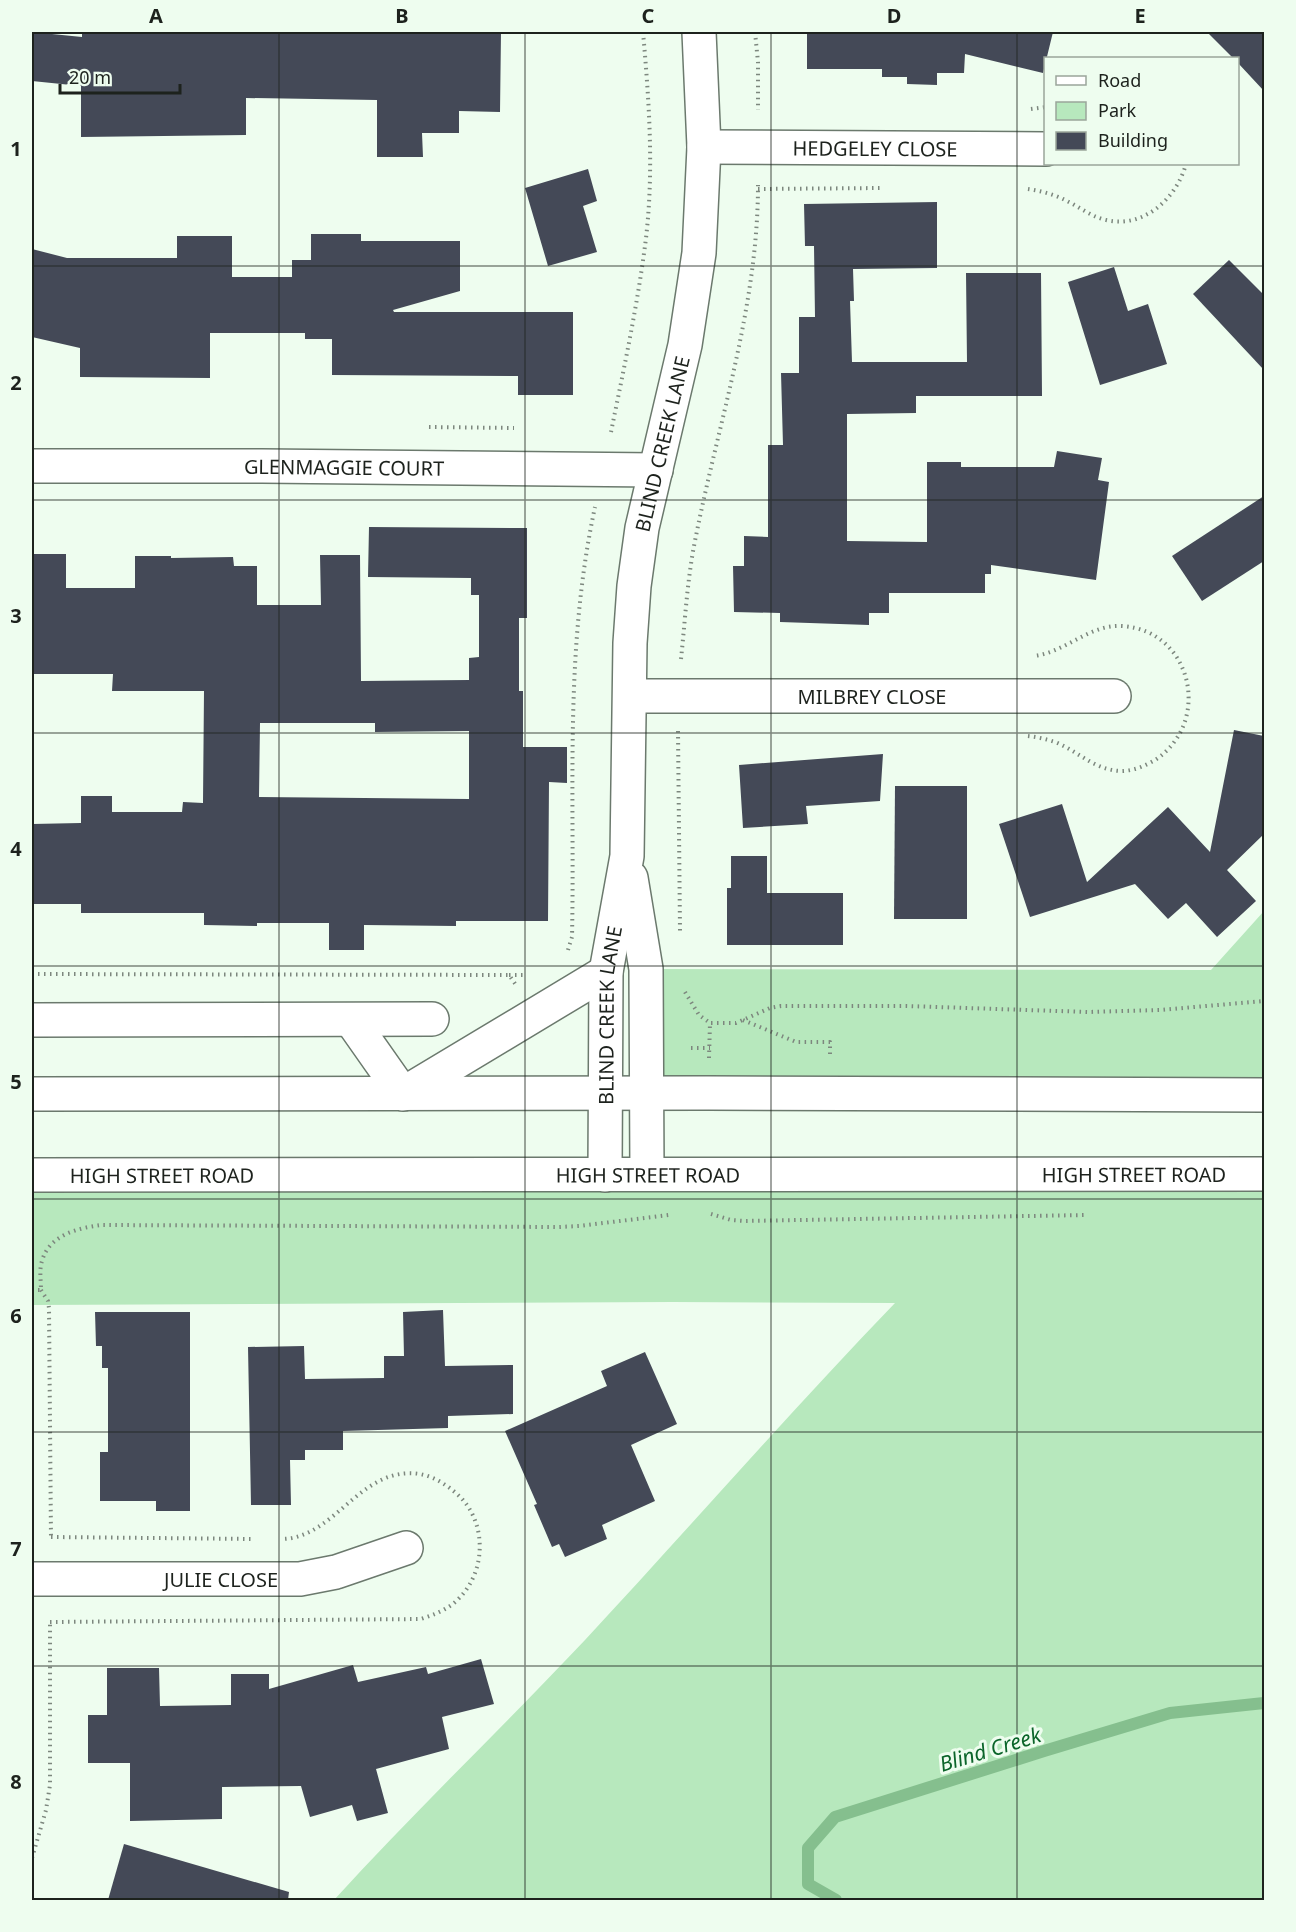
<svg xmlns="http://www.w3.org/2000/svg" width="1296" height="1932" font-family="'Noto Sans',sans-serif">
<rect width="100%" height="100%" fill="#eefdef"/>
<g fill="#b7e8bd">
<path d="M 1264,911 L 1264,1095 L 647,1094 L 646,969 L 1211,970 Z"/>
<path d="M 32,1175 L 1264,1176 L 1264,1900 L 334,1900 C 415,1811 502,1728 585,1640 C 689,1528 789,1413 895,1303 L 673,1302 L 32,1305 Z"/>
</g>
<g fill="none" stroke-linecap="round" stroke-linejoin="round">
<path stroke="#85bf8e" stroke-width="12" d="M 836,1900 L 808,1884 L 808,1848 L 835,1817 L 1044,1751 L 1170,1713 L 1264,1703"/>
</g>
<g fill="#444957" fill-rule="evenodd">
<path d="M 32,32 L 82,37 L 82,32 L 501,32 L 500,112 L 459,111 L 459,133 L 422,133 L 423,157 L 377,157 L 377,100 L 246,98 L 246,135 L 81,137 L 81,86 L 32,81 Z"/>
<path d="M 807,32 L 1053,32 L 1043,73 L 965,54 L 964,73 L 937,73 L 937,85 L 907,84 L 907,77 L 882,77 L 882,69 L 807,69 Z"/>
<path d="M 1207,32 L 1264,32 L 1264,91 L 1238,63 L 1238,58 L 1233,58 Z"/>
<path d="M 588,169 L 597,201 L 583,206 L 597,252 L 548,266 L 525,188 Z"/>
<path d="M 937,202 L 937,268 L 853,269 L 854,301 L 850,301 L 852,362 L 967,362 L 966,273 L 1041,273 L 1042,396 L 916,396 L 916,413 L 847,414 L 847,541 L 927,542 L 927,462 L 961,462 L 961,467 L 1054,467 L 1057,451 L 1102,458 L 1098,480 L 1109,482 L 1096,580 L 991,565 L 991,574 L 985,574 L 985,593 L 889,593 L 889,613 L 869,613 L 869,625 L 780,622 L 780,613 L 734,612 L 733,566 L 744,566 L 744,536 L 768,537 L 768,445 L 783,445 L 781,373 L 799,373 L 799,317 L 815,317 L 814,246 L 805,246 L 804,204 Z"/>
<path d="M 311,234 L 361,234 L 361,241 L 460,241 L 460,291 L 393,310 L 394,312 L 573,312 L 573,395 L 518,395 L 518,376 L 332,375 L 332,339 L 305,339 L 305,333 L 210,333 L 210,378 L 80,377 L 80,348 L 32,337 L 32,249 L 67,258 L 177,258 L 177,236 L 232,236 L 232,277 L 292,277 L 292,260 L 311,260 Z"/>
<path d="M 1229,260 L 1264,295 L 1264,370 L 1193,294 Z"/>
<path d="M 1114,267 L 1128,311 L 1148,304 L 1167,364 L 1100,385 L 1068,282 Z"/>
<path d="M 1264,496 L 1264,561 L 1202,601 L 1172,556 Z"/>
<path d="M 369,527 L 527,528 L 527,618 L 519,618 L 519,691 L 523,691 L 523,747 L 567,747 L 567,783 L 549,782 L 548,921 L 456,921 L 456,926 L 364,925 L 364,950 L 329,950 L 329,923 L 257,923 L 257,926 L 204,925 L 204,913 L 81,913 L 81,904 L 32,904 L 32,824 L 81,823 L 81,796 L 112,796 L 112,812 L 182,812 L 183,802 L 203,803 L 204,691 L 112,691 L 113,674 L 32,674 L 32,554 L 66,554 L 66,588 L 135,588 L 135,556 L 171,556 L 171,558 L 233,557 L 234,566 L 257,566 L 257,605 L 321,605 L 320,555 L 360,555 L 361,681 L 469,680 L 469,658 L 479,657 L 479,595 L 471,595 L 471,578 L 368,577 ZM 260,723 L 375,723 L 375,732 L 469,731 L 469,799 L 259,797 Z"/>
<path d="M 1234,730 L 1264,736 L 1264,834 L 1227,870 L 1256,901 L 1217,937 L 1186,903 L 1168,919 L 1135,884 L 1030,917 L 999,824 L 1062,804 L 1087,882 L 1168,807 L 1210,852 Z"/>
<path d="M 883,754 L 880,801 L 806,806 L 808,824 L 743,828 L 739,765 Z"/>
<path d="M 895,786 L 967,786 L 967,919 L 894,919 Z"/>
<path d="M 731,856 L 767,856 L 767,893 L 843,893 L 843,945 L 727,945 L 727,888 L 731,888 Z"/>
<path d="M 443,1310 L 445,1366 L 513,1365 L 513,1414 L 448,1416 L 448,1428 L 343,1431 L 343,1450 L 305,1450 L 305,1460 L 290,1460 L 291,1505 L 251,1505 L 248,1347 L 304,1346 L 305,1379 L 384,1378 L 384,1356 L 404,1356 L 403,1312 Z"/>
<path d="M 95,1312 L 190,1312 L 190,1511 L 156,1511 L 156,1501 L 100,1501 L 100,1452 L 108,1452 L 108,1368 L 102,1368 L 102,1346 L 96,1346 Z"/>
<path d="M 645,1352 L 677,1424 L 631,1445 L 655,1501 L 602,1525 L 607,1539 L 565,1557 L 559,1544 L 552,1547 L 534,1505 L 537,1504 L 505,1431 L 607,1386 L 601,1371 Z"/>
<path d="M 481,1659 L 494,1704 L 442,1717 L 449,1749 L 376,1769 L 388,1813 L 357,1821 L 352,1805 L 310,1817 L 301,1786 L 222,1787 L 222,1819 L 130,1821 L 130,1763 L 88,1763 L 88,1715 L 107,1715 L 107,1668 L 159,1668 L 160,1706 L 231,1705 L 231,1674 L 269,1674 L 269,1689 L 353,1665 L 358,1682 L 426,1667 L 428,1674 Z"/>
<path d="M 124,1844 L 289,1892 L 288,1900 L 108,1900 Z"/>
</g>
<g fill="none" stroke-linecap="round" stroke-linejoin="round">
<defs>
<g id="minor">
<path id="s1" d="M 704,147 L 1046,149"/>
<path id="s2" d="M 32,466 L 262,466 L 656,470"/>
<path id="s3" d="M 630,696 L 1114,696"/>
<path d="M 631,878 L 646,969 L 647,1174"/>
<path d="M 32,1020 L 432,1019"/>
<path d="M 351,1020 L 403,1094 L 606,972"/>
<path id="s4" d="M 605,1175 L 606,972 L 627,856 L 630,643 L 634,586 L 642,528 L 685,345 L 699,253 L 704,147 L 699,32"/>
<path id="s5" d="M 32,1579 L 300,1579 L 336,1572 L 406,1548"/>
</g>
<g id="major">
<path d="M 32,1094 L 708,1093 L 1264,1095"/>
<path id="s6" d="M 32,1175 L 1264,1174"/>
</g>
</defs>
<use href="#minor" stroke="#6b796d" stroke-width="36"/>
<use href="#major" stroke="#6b796d" stroke-width="36"/>
<g stroke="#7d877e" stroke-width="4" stroke-dasharray="1.5 4.5" stroke-linecap="butt">
<path d="M 755,32 L 758,62 L 758,110"/>
<path d="M 1031,109 L 1046,107"/>
<path d="M 758,189 L 883,188"/>
<path d="M 1028,189 C 1042,191 1056,195 1069,202 C 1081,208 1092,217 1106,220 C 1145,229 1177,197 1186,164"/>
<path d="M 429,427 L 514,428"/>
<path d="M 611,432 C 624,368 638,303 646,238 C 654,169 649,100 643,32"/>
<path d="M 681,659 C 685,622 687,583 694,546 C 717,426 758,308 758,185"/>
<path d="M 678,731 L 680,931"/>
<path d="M 1028,736 C 1037,737 1046,739 1055,742 C 1078,751 1094,770 1121,771 C 1133,771 1145,766 1155,760 C 1213,722 1192,630 1122,626 C 1089,624 1065,653 1033,656"/>
<path d="M 568,950 L 572,937 C 575,792 564,651 595,507"/>
<path d="M 32,974 L 509,975 L 516,985"/>
<path d="M 509,975 L 526,975"/>
<path d="M 685,992 L 699,1015 L 710,1023"/>
<path d="M 743,1020 L 796,1042 L 830,1042 L 830,1056"/>
<path d="M 691,1048 L 710,1048"/>
<path d="M 709,1058 L 710,1023 L 736,1023 L 770,1008 L 781,1006 L 907,1006 L 1088,1012 L 1160,1010 L 1264,1001"/>
<path d="M 711,1214 L 731,1220 L 744,1221 L 1086,1215"/>
<path d="M 32,1290 L 41,1290 C 41,1280 39,1270 42,1261 C 49,1235 78,1228 101,1225 L 559,1227 L 579,1226 L 669,1215"/>
<path d="M 41,1290 L 48,1301 L 49,1308 L 51,1539"/>
<path d="M 51,1537 L 254,1539"/>
<path d="M 50,1622 L 421,1619 C 433,1615 444,1611 454,1603 C 485,1577 488,1529 463,1500 C 452,1488 436,1477 420,1474 C 360,1465 336,1538 282,1539"/>
<path d="M 32,1858 L 46,1810 L 50,1785 L 50,1621"/>
</g>
<use href="#minor" stroke="#fff" stroke-width="33"/>
<use href="#major" stroke="#fff" stroke-width="33"/>
</g>
<path fill="none" stroke="#1d221d" stroke-width="1.5" stroke-opacity="0.55" d="M 279,32 L 279,1900M 525,32 L 525,1900M 771,32 L 771,1900M 1017,32 L 1017,1900M 32,266 L 1264,266M 32,500 L 1264,500M 32,733 L 1264,733M 32,966 L 1264,966M 32,1199 L 1264,1199M 32,1432 L 1264,1432M 32,1666 L 1264,1666"/>
<g text-anchor="middle" dominant-baseline="central" stroke-width="6" stroke-linejoin="round" paint-order="stroke">
<g font-size="20" fill="#1d221d" stroke="#eefdef">
<text stroke="none"><textPath href="#s1" startOffset="171">HEDGELEY CLOSE</textPath></text>
<text stroke="none"><textPath href="#s4" startOffset="736">BLIND CREEK LANE</textPath></text>
<text stroke="none"><textPath href="#s2" startOffset="312">GLENMAGGIE COURT</textPath></text>
<text stroke="none"><textPath href="#s3" startOffset="242">MILBREY CLOSE</textPath></text>
<text stroke="none"><textPath href="#s4" startOffset="160">BLIND CREEK LANE</textPath></text>
<text stroke="none"><textPath href="#s6" startOffset="616">HIGH STREET ROAD</textPath></text>
<text stroke="none"><textPath href="#s6" startOffset="1102">HIGH STREET ROAD</textPath></text>
<text stroke="none"><textPath href="#s6" startOffset="130">HIGH STREET ROAD</textPath></text>
<text stroke="none"><textPath href="#s5" startOffset="189">JULIE CLOSE</textPath></text>
</g>
<g font-size="21" font-style="italic" fill="#0b652a" stroke="#eefdef">
<text transform="translate(990 1749) rotate(-17)">Blind Creek</text>
</g>
</g>
<rect width="1296" height="1932" fill="none" stroke="#eefdef" stroke-width="66"/>
<rect x="1044" y="57" width="195" height="108" fill="#eefdef" stroke="#9aa59b" stroke-width="1.5"/>
<rect x="1056" y="76" width="30" height="9" fill="#ffffff" stroke="#9aa59b" stroke-width="1.5"/>
<text x="1098" y="87" font-size="18" fill="#1d221d">Road</text>
<rect x="1056" y="102" width="30" height="18" fill="#b7e8bd" stroke="#9aa59b" stroke-width="1.5"/>
<text x="1098" y="117" font-size="18" fill="#1d221d">Park</text>
<rect x="1056" y="132" width="30" height="18" fill="#444957" stroke="#9aa59b" stroke-width="1.5"/>
<text x="1098" y="147" font-size="18" fill="#1d221d">Building</text>
<path d="M60 84v9h120v-9" fill="none" stroke="#1d221d" stroke-width="3"/>
<text x="69" y="84" font-size="18" fill="#1d221d" stroke="#eefdef" stroke-width="4.5" paint-order="stroke">20 m</text>
<rect x="33" y="33" width="1230" height="1866" fill="none" stroke="#1d221d" stroke-width="2"/>
<g font-size="20" text-anchor="middle" font-weight="bold" fill="#1d221d">
<text x="156" y="23">A</text>
<text x="402" y="23">B</text>
<text x="648" y="23">C</text>
<text x="894" y="23">D</text>
<text x="1140" y="23">E</text>
<text x="16" y="156">1</text>
<text x="16" y="390">2</text>
<text x="16" y="623">3</text>
<text x="16" y="856">4</text>
<text x="16" y="1089">5</text>
<text x="16" y="1323">6</text>
<text x="16" y="1556">7</text>
<text x="16" y="1789">8</text>
</g>
</svg>
